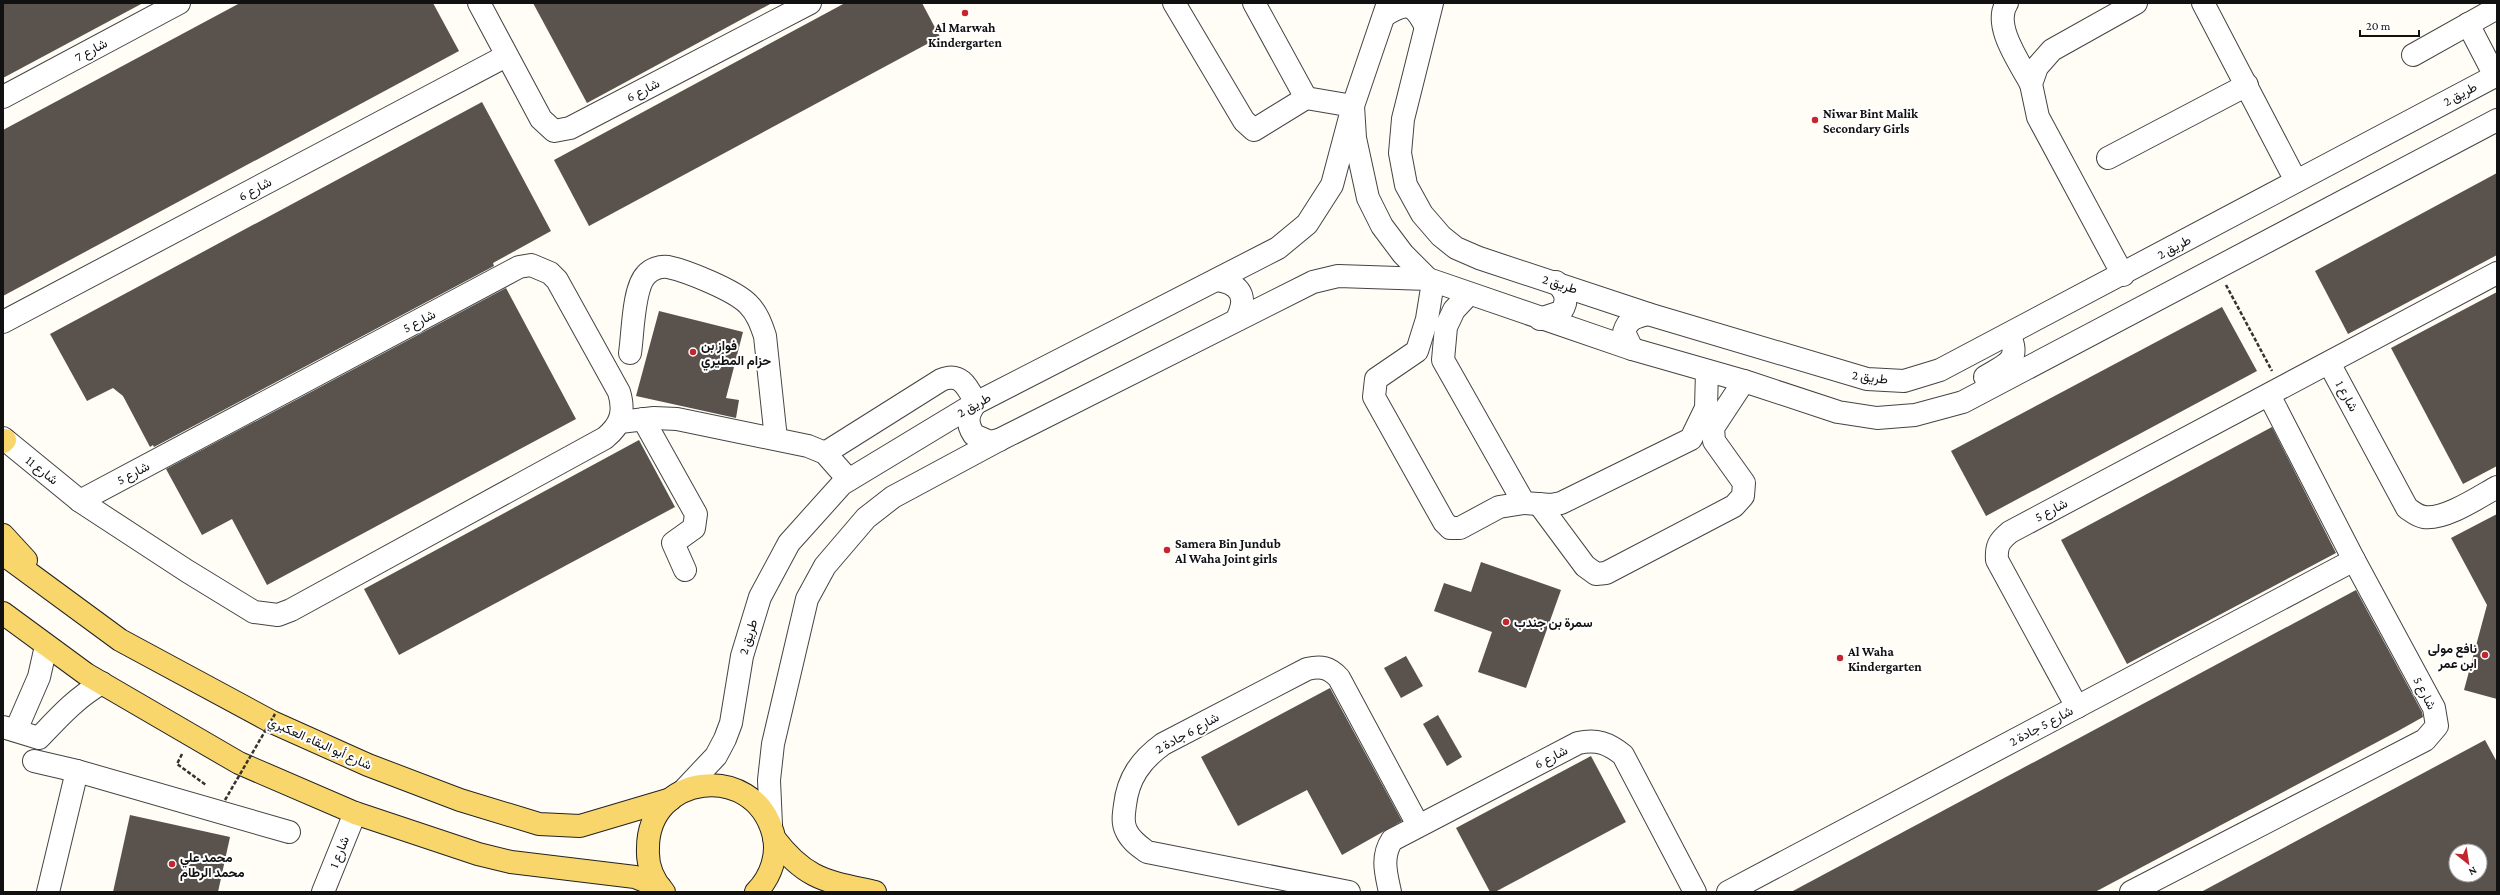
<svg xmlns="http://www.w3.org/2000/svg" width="2500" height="895" font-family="'Crimson Pro',Vazirmatn,serif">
<rect width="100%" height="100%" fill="#fffdf5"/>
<g fill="#5a524d" fill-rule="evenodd">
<path d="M 3,3 L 143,3 L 3,78 Z"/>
<path d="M 240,3 L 433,3 L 459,51 L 3,296 L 3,130 Z"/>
<path d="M 533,3 L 772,3 L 587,103 Z"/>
<path d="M 845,3 L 922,3 L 940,37 L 589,226 L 554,160 Z"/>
<path d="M 482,102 L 551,231 L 493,263 L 494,266 L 154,447 L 153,445 L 150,447 L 123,396 L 113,388 L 87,401 L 50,334 Z"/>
<path d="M 2497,173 L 2497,255 L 2348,334 L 2315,271 Z"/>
<path d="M 506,288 L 576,419 L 267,585 L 232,519 L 202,535 L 166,469 Z"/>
<path d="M 2497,292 L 2497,466 L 2463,484 L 2391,348 Z"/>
<path d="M 2222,307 L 2257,371 L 1986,516 L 1951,451 Z"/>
<path d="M 659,311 L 743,332 L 726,398 L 739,400 L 736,418 L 636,396 Z"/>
<path d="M 2272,427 L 2336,553 L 2127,664 L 2061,540 Z"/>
<path d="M 639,440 L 675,507 L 399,655 L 364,589 Z"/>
<path d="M 2497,514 L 2497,699 L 2464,690 L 2487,605 L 2451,538 Z"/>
<path d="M 1481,562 L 1561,590 L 1526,688 L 1478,672 L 1492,632 L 1434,611 L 1444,583 L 1471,592 Z"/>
<path d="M 2356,590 L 2422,712 L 2423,717 L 2398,731 L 2095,892 L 1791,892 Z"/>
<path d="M 1406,656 L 1423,686 L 1401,698 L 1384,668 Z"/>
<path d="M 1330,688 L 1402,821 L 1342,855 L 1307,790 L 1238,826 L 1201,757 Z"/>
<path d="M 1438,715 L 1462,757 L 1447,766 L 1423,724 Z"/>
<path d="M 2485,740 L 2497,762 L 2497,892 L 2201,892 ZM 2456,851 L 2480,851 L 2480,875 L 2456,875 Z"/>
<path d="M 1591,756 L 1626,822 L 1495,892 L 1490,892 L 1456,828 Z"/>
<path d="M 130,815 L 230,837 L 218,892 L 113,892 Z"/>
</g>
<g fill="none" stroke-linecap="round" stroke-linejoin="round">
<defs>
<g id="minor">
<path d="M 479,3 L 541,119 L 554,131 L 570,128 L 810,3"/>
<path d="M 1174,3 L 1244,121 L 1254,130 L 1306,98"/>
<path d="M 1388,3 L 1353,106 L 1355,138 L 1368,198 L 1382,226 L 1403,254 L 1428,279 L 1632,349 L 1744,381 L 1838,412 L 1877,418 L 1915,415 L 1963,402 L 2497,120"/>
<path d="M 1432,3 L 1403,119 L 1400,153 L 1406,185 L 1422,214 L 1441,236 L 1456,248 L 1479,258 L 1648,314 L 1867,379 L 1904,381 L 1940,370 L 2497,75"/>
<path d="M 2007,3 C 1992,25 2020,63 2031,84"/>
<path d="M 2203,3 L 2296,181"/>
<path d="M 1385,15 C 1407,2 1413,3 1425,25"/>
<path d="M 2468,24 L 2495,76"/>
<path d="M 2413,55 L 2497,8"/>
<path d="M 3,97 L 179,3"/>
<path d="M 2108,158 L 2247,85"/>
<path d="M 531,265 L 550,273 L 557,280 L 619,392 C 625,412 621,425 605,438 L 291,610 L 278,615 L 254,612 L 187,571 L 80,501 L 519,267 Z"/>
<path d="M 2123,275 L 2038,117 L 2031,84 L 2037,67 L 2052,50 L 2136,3"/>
<path d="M 1217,280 C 1241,284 1248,297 1237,319"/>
<path d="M 1433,282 L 1427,319 L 1417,351 L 1376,379 L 1374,397 L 1444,522 L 1450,528 L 1460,528 L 1499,507 L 1524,503"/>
<path d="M 1469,294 L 1454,310 L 1446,327 L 1443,360 L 1524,503 L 1551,505 L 1561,503 L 1691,439 L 1706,408 L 1707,371"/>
<path d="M 1540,319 L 1561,312 C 1569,300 1566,292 1556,282"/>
<path d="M 3,322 L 506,56"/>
<path d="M 1632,349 L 1624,332 C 1628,319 1635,317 1648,314"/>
<path d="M 630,353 C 633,334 633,288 646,275 C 651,269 660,266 668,267 C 687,271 734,290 748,304 C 757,313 761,324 765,336 L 776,439"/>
<path d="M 2329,363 L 2407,508 C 2413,512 2417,516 2424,517 C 2445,520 2479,497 2497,487"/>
<path d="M 1985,377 C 2006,364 2022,361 2009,334"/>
<path d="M 643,419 L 696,514 L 694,528 L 673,543 L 685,570"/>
<path d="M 620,422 L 654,418 L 677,419 L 808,446 L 825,453 L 848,479"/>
<path d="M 3,438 L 80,501"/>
<path d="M 825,453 L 941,380 C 961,371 968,388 976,403 C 967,414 966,423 974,435 L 990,442 L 999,440"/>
<path d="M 1539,504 L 1585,566 L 1596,574 L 1606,573 L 1734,506 L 1743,496 L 1744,483 L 1714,441 L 1713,428 L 1744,381"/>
<path d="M 2077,707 L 1997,560 C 1996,546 1999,541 2010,532 L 2497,273"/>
<path d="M 3,727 L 39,738 C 59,717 77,697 102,683"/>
<path d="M 16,730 L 39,677 L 46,646"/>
<path d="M 34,761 L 77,771 L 289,832"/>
<path d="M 683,791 L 716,756 L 725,739 L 731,723 L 742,656 L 760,597 L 789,543 L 842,484 L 976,403 L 1278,248 L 1307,224 L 1332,185 L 1353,106 L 1306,98 L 1254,3"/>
<path d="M 771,825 L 769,780 L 773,744 L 807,599 L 825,566 L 866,518 L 893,497 L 999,440 L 1313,282 L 1338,276 L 1428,279"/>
<path d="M 48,892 L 77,771"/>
<path d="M 323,892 L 355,813"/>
<path d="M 1349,892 L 1147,852 C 1139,846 1130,840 1126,830 C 1122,822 1124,813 1125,805 C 1128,778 1141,760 1163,744 L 1307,669 C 1321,666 1329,667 1339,678 L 1418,825"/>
<path d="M 1390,892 C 1386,873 1381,857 1392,840 L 1578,743 C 1597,739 1608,743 1623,755 L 1695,892"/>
<path d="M 1728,892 L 2354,560"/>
<path d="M 2131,892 L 2425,740 L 2437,726 L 2434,708 L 2354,560 L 2269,395"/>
</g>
<g id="major">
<path d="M 3,442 L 5,440"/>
<path d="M 3,535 L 26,560"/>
<path d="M 3,554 L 120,640 L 272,722 L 368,765 L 460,800 L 539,824 L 580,826 L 671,799"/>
<path d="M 3,613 L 86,674 L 239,763 L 355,813 L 478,854 L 511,862 L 635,877 L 660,887"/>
<path d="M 774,838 C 806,880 826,881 875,892"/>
<path d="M 664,892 C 653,880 647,864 648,848 C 648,774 753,761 773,833 C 779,854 771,877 756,892"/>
</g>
</defs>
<use href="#minor" stroke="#444" stroke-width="24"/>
<use href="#major" stroke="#222" stroke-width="24"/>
<g stroke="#333" stroke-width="2.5" stroke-dasharray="4 2" stroke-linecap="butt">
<path d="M 2226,285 L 2272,371"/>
<path d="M 182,754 L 177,764 L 206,785"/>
</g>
<use href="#minor" stroke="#fff" stroke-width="22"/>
<use href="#major" stroke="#f9d66b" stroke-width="22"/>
<path stroke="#333" stroke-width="2.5" stroke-dasharray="4 2" stroke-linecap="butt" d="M 225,800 L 275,714"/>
</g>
<g fill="#c4262e" stroke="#fff" stroke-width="1.5">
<circle cx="965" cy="13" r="4"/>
<circle cx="1815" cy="120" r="4"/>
<circle cx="693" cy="352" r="4"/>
<circle cx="1167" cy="550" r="4"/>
<circle cx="1506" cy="622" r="4"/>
<circle cx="2485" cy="655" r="4"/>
<circle cx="1840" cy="658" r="4"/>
<circle cx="172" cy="864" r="4"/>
</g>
<g text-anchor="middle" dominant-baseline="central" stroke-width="4" stroke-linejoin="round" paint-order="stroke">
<g font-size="13" font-weight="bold" fill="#111" stroke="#fff" text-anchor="start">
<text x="965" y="27" text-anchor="middle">Al Marwah<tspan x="965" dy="15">Kindergarten</tspan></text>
<text x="1823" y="113">Niwar Bint Malik<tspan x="1823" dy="15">Secondary Girls</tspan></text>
<text x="701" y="345">فواز بن<tspan x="701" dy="15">حزام المطيري</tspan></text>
<text x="1175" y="543">Samera Bin Jundub<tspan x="1175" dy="15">Al Waha Joint girls</tspan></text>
<text x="1514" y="622">سمرة بن جندب</text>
<text x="2477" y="648" text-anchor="end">نافع مولى<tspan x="2477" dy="15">ابن عمر</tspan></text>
<text x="1848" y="651">Al Waha<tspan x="1848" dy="15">Kindergarten</tspan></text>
<text x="180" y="857">محمد علي<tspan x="180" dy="15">محمد الرطام</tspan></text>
</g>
<g font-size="13" fill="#111" stroke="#fff">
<text transform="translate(91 50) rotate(-28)">شارع 7</text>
<text transform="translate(643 90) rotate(-27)">شارع 6</text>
<text transform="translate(2460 94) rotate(-28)">طريق 2</text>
<text transform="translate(255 189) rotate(-28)">شارع 6</text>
<text transform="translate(2174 247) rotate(-28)">طريق 2</text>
<text transform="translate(1560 284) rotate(18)">طريق 2</text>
<text transform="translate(419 321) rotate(-28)">شارع 5</text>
<text transform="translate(1870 377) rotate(8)">طريق 2</text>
<text transform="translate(2347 396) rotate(62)">شارع 1</text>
<text transform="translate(974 405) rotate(-29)">طريق 2</text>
<text transform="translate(42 470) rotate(39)">شارع 11</text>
<text transform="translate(133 473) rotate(-28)">شارع 5</text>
<text transform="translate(2051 510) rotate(-28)">شارع 5</text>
<text transform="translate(748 637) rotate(-73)">طريق 2</text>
<text transform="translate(2425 693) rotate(63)">شارع 5</text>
<text transform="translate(2041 726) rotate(-28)">شارع 5 جادة 2</text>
<text transform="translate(1187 733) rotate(-29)">شارع 6 جادة 2</text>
<text transform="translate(320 743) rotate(24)">شارع أبو البقاء العكبري</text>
<text transform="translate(1551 757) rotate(-27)">شارع 6</text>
<text transform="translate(339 852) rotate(-68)">شارع 1</text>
</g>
</g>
<rect width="2500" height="895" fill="none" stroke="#111111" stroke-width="8"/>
<g transform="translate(2468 863) rotate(150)"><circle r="19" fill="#ffffff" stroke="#a0a0a0"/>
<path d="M0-3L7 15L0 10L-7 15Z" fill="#c4262e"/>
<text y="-6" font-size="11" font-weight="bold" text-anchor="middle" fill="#111111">N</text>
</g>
<path d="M2360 30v6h59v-6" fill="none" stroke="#111111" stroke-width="2"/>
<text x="2366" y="30" font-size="12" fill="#111111" stroke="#ffffff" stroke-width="3" paint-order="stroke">20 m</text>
</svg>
